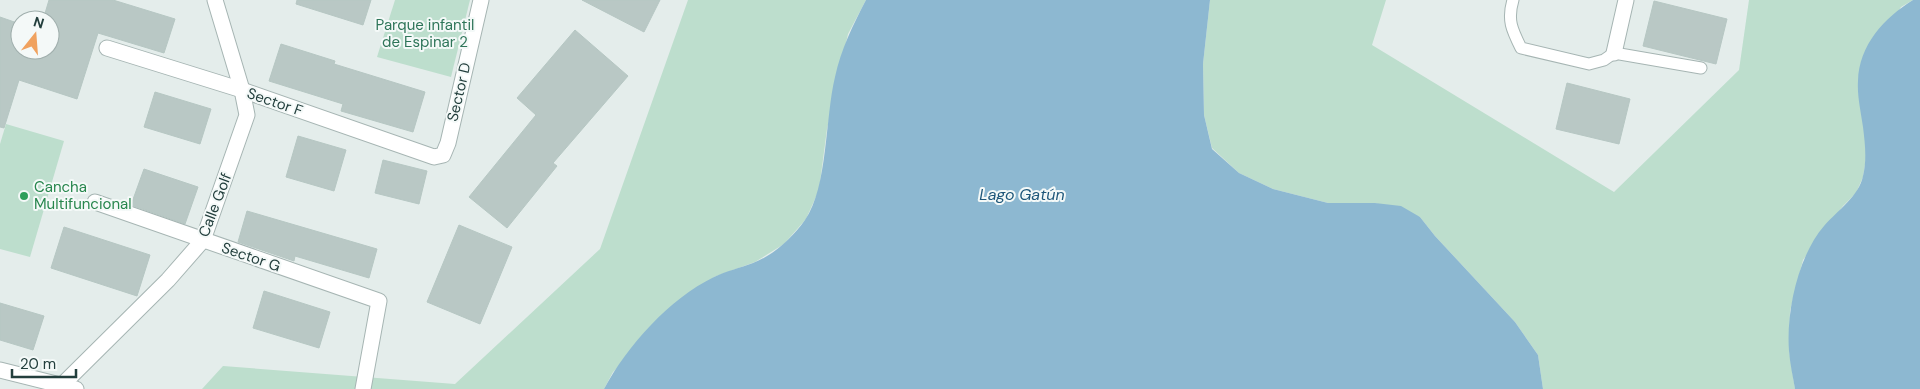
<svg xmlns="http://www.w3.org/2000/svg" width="1920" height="389" font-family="'DM Sans',sans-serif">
<rect width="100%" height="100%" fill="#e4edeb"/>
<g fill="#bddecd">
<path d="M 395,0 L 470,0 L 451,77 L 377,57 Z"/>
<path d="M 688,0 L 866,0 L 848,34 L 827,129 L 819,190 L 806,219 L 784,244 L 755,262 L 714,277 L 613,372 L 604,389 L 202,389 L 223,366 L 455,384 L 600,249 Z"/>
<path d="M 1210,0 L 1386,0 L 1372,45 L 1614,192 L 1739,70 L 1749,0 L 1913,0 L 1901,7 L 1858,81 L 1867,152 L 1863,177 L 1856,193 L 1843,206 L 1803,260 L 1790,311 L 1789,350 L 1795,389 L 1543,389 L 1538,355 L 1515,322 L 1435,236 L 1420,217 L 1375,203 L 1328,203 L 1273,189 L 1239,173 L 1212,148 L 1204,115 L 1203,64 Z"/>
<path d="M 6,124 L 64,141 L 30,257 L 0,249 L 0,144 Z"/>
</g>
<g fill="#8db8d1">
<path d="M 866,0 L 1210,0 L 1203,64 L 1204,115 L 1212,149 L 1239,173 L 1273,189 L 1328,203 L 1375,203 L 1401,206 L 1420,217 L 1435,236 L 1515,322 L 1538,355 L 1543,389 L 604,389 C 627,346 669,299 714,277 C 726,271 740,268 753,263 C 774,255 792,238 805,220 C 828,187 825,118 835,77 C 841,49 853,25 866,0 Z"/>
<path d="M 1913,0 L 1920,0 L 1920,389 L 1795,389 C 1793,377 1790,364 1789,351 C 1786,312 1798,256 1824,226 C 1838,210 1859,196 1863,176 C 1867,159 1865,144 1863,127 C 1861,112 1857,96 1858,81 C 1859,45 1884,18 1913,0 Z"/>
</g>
<g fill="#b9c8c5" stroke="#b6c7c3">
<path d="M 49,0 L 113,0 L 175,19 L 164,53 L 98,33 L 77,99 L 19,80 L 4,128 L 0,127 L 0,17 L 20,24 L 20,50 L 50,50 L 50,20 L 43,20 Z"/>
<path d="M 297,0 L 371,0 L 363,25 L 296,4 Z"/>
<path d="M 582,0 L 660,0 L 644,32 Z"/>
<path d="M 1654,1 L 1727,19 L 1716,64 L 1643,46 Z"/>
<path d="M 575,30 L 628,76 L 553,163 L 557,166 L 507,228 L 469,197 L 536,115 L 517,98 Z"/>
<path d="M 281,44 L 335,61 L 334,64 L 425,92 L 413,132 L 341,111 L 343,104 L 269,81 Z"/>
<path d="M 1567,83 L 1630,99 L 1619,144 L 1556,129 Z"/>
<path d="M 155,92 L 211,109 L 200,144 L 144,127 Z"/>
<path d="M 298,136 L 346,150 L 334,191 L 286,177 Z"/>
<path d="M 383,160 L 427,171 L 419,204 L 375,193 Z"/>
<path d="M 144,169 L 198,187 L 185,224 L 131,205 Z"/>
<path d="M 247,211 L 377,249 L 369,278 L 295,256 L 294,261 L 238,242 Z"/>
<path d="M 459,225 L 512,247 L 480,324 L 427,302 Z"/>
<path d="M 64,227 L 150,255 L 137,296 L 51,268 Z"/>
<path d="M 264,291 L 330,312 L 319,348 L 253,328 Z"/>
<path d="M 0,303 L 44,316 L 33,350 L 0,340 Z"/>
</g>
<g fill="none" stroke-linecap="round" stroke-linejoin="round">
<defs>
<path id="service" d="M 1513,0 C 1507,20 1512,30 1521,48 L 1589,64 L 1604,60 L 1614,53 L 1701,68"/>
<g id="minor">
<path d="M 107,48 L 242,90 L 434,157 L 443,155 L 448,143 L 481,0"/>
<path d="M 1614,53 L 1626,0"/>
<path d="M 95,202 L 379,301 L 363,389"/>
<path d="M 0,370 L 76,389"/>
<path d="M 58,389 L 168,280 L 203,240 L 247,115 L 242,90 L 215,0"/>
</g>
</defs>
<use href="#service" stroke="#a6b5b3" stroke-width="13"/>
<use href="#minor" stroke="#a6b5b3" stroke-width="17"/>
<use href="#service" stroke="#fff" stroke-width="11"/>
<use href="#minor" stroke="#fff" stroke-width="15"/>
</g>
<circle fill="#2e9e5b" stroke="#f4f9f8" stroke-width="2" cx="24" cy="196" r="5"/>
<g text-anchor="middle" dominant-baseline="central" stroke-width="4" stroke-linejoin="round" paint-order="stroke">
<g font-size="15" fill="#2e7559" stroke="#f4f9f8">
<text x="425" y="25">Parque infantil<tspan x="425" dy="17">de Espinar 2</tspan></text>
</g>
<g font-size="15" fill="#233f3d" stroke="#f4f9f8">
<text transform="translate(459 92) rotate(-77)">Sector D</text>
<text transform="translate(275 102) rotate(19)">Sector F</text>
<text transform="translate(215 205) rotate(-69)">Calle Golf</text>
<text transform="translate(251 257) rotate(19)">Sector G</text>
</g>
<g font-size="15" fill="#27864d" stroke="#f4f9f8" text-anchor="start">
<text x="34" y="187">Cancha<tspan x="34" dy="17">Multifuncional</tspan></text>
</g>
<g font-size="16" font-style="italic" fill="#1e577a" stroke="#f4f9f8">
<text x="1022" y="194">Lago Gatún</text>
</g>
</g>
<g transform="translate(35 35) rotate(17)"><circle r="24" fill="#f4f9f8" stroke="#a0afad"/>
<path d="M0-4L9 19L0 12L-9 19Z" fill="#f0a25f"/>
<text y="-8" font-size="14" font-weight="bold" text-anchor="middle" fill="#233f3d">N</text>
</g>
<path d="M12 369v8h64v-8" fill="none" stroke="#233f3d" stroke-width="2.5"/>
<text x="20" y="369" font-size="15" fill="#233f3d" stroke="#f4f9f8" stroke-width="4" paint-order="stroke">20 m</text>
</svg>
